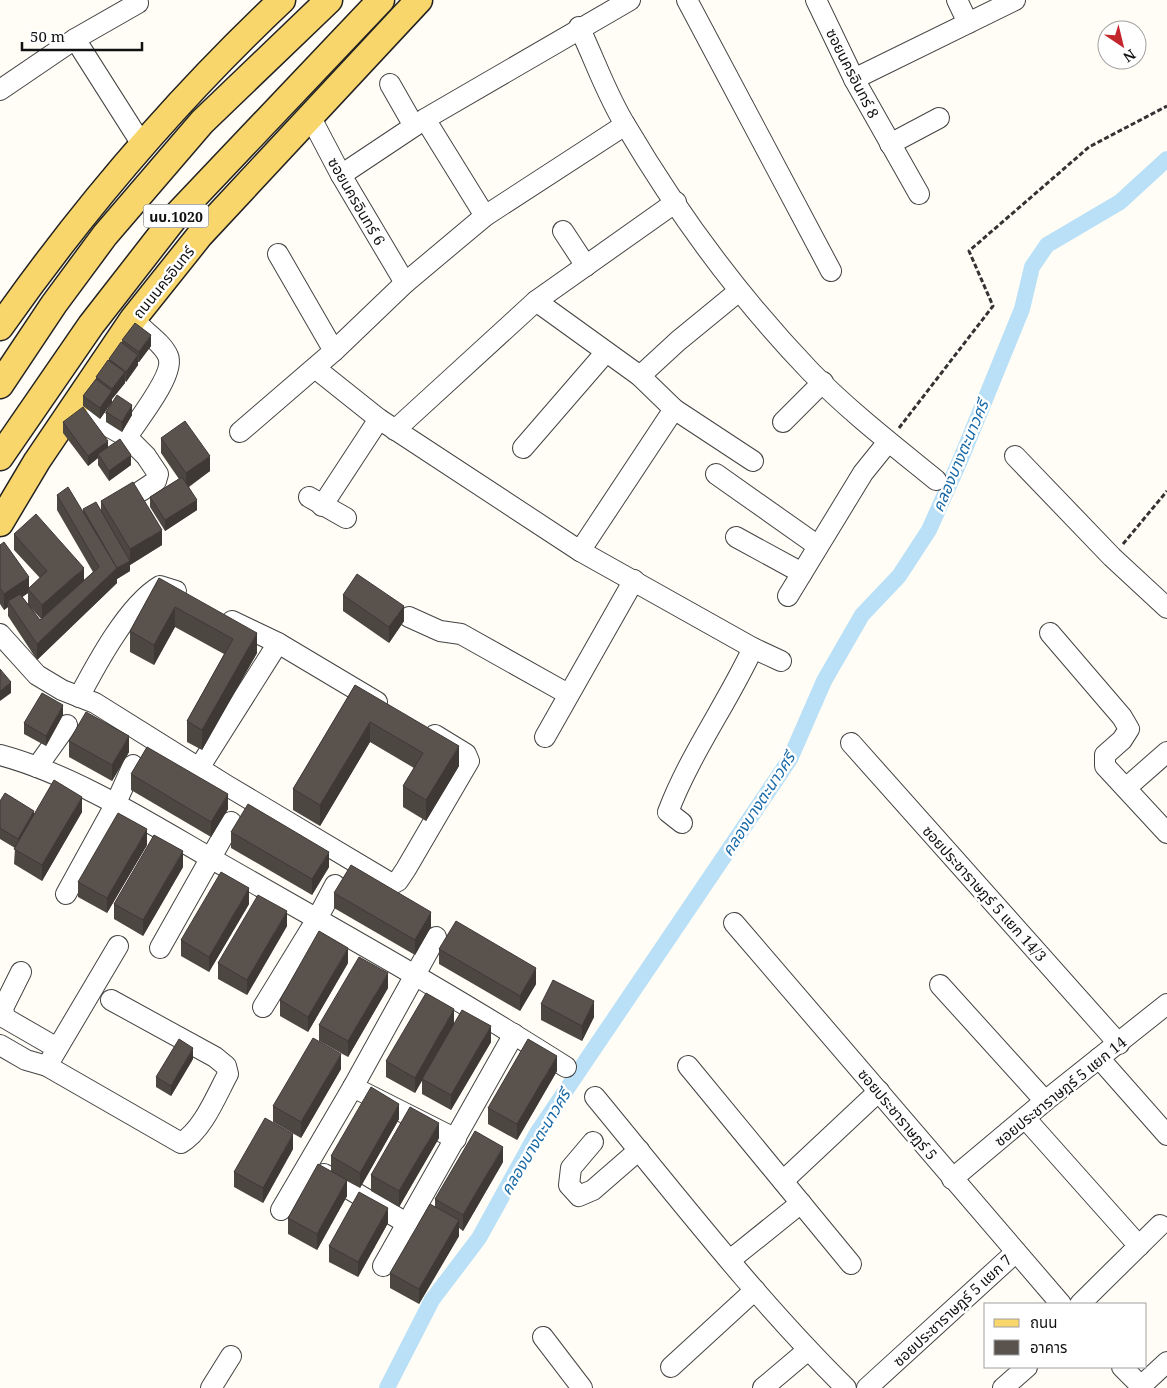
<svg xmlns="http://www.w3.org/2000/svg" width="1167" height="1388" font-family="'Noto Serif','Noto Sans Thai',serif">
<rect width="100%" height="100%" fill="#fffdf5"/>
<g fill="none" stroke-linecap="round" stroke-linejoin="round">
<path stroke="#b9e0f7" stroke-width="16" d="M 387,1388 L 432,1300 L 479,1238 L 537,1133 L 790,759 L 824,681 L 862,615 L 899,576 L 929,530 L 962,456 L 1022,309 L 1032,267 L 1047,245 L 1120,202 L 1167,159"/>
<defs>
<g id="minor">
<path d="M 687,0 L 831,271"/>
<path d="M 816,0 L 854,79 L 919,194"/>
<path d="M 957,0 L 968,23"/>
<path d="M 579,27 C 595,60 607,96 626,126 C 678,214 740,298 810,371 C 849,411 893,445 936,480"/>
<path d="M 75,39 L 143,146"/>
<path d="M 854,79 L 1015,0"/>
<path d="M 390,84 L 414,126"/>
<path d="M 0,90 L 75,39 L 138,3"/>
<path d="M 311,118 L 341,175 L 405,283"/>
<path d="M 425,119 L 485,216"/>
<path d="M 890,144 L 939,118"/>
<path d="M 341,175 L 425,119 L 630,0"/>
<path d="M 563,231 L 586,266"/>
<path d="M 278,254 L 334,351"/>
<path d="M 536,301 L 640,376 L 674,409 L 580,551"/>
<path d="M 315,368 L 379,419 L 580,551 L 753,648 C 727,704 690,754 668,812 L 682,823"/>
<path d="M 640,376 L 678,341 L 739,291"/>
<path d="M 76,404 L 95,419 L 127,437 C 138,420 176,373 168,356 C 162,342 143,331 133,319"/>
<path d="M 674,409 L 753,461"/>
<path d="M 783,422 L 823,382"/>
<path d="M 395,430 L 536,301 L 676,202"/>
<path d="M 240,432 L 334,351 L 405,283 L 485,216 L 625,125"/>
<path d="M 127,437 L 146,456 L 158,474 L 156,481 L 141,491"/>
<path d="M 523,448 L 606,352"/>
<path d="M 1015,456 L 1112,557 L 1167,608"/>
<path d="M 716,474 L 818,546"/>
<path d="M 309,497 L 346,518"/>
<path d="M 322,506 L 379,419"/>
<path d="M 736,537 L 802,573"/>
<path d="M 788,596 L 863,473 L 888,442"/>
<path d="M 409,617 L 440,631 L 461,634 L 568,694"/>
<path d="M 232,621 L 278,643 L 377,702"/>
<path d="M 1050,633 L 1122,717 L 1129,729 L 1122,740 L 1105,755 L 1105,766 L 1167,833"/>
<path d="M 0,634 L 37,675 L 62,690 L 95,703 L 226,785 L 392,884 L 398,881 L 406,869 L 469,761 L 466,754 L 435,735"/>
<path d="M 753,648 L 781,661"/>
<path d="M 79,697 C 97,663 128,605 160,586 L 176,591"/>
<path d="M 545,737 L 634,580"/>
<path d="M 851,743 L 1119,1044"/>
<path d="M 0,755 C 79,776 162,831 233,871 C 345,935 458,998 566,1067"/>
<path d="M 37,767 L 67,725"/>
<path d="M 199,768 L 278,643"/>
<path d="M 1126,788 L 1167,752"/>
<path d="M 66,894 L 115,805 L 133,765"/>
<path d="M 734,923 L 1061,1304"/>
<path d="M 160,948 L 231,822"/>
<path d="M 21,972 L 3,1008 L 5,1018 L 57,1048"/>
<path d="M 940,985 L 1045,1101"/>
<path d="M 263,1007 L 317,919 L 335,885"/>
<path d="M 0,1045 L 26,1060 L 47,1066 L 181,1143 C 203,1130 216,1096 228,1074 L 226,1066 L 215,1057 L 111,1000"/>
<path d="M 1099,1058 L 1167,1135"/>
<path d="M 47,1066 L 118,946"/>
<path d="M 688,1066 L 851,1264"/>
<path d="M 353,1087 L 456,1139"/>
<path d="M 595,1097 C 676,1195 755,1298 846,1388"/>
<path d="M 1025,1118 L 1139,1246"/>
<path d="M 593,1142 L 571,1168 L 569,1185 L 579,1196 L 593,1190 L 639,1150"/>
<path d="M 324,1174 L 408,1224"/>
<path d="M 952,1179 L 1045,1101 L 1167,1004"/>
<path d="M 783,1181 L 879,1091"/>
<path d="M 281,1210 L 353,1087 L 436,937"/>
<path d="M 730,1260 L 801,1203"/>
<path d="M 383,1266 L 514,1034"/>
<path d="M 1080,1304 L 1160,1225"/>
<path d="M 543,1337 L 582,1388"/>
<path d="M 671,1367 L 755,1290"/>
<path d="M 1122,1367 L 1143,1388"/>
<path d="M 1141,1386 L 1167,1362"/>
<path d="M 211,1388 L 231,1356"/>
<path d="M 763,1388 L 808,1350"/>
<path d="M 867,1388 L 1016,1252"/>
<path d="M 1003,1388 L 1027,1367"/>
</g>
<g id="major">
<path d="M 0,327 C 83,209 177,99 282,0"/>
<path d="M 0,385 L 54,304 L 105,235 L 202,122 L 329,0"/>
<path d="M 0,457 L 91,325 L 175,217 L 381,0"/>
<path d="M 0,523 L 37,461 L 133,319 L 200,235 L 419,0"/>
</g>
</defs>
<use href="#minor" stroke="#444" stroke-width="22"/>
<use href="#major" stroke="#222" stroke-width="29"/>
<g stroke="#333" stroke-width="3" stroke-dasharray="5 2.5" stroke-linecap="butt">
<path d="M 899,428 L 993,306 L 969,251 L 1089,147 L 1167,106"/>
<path d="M 1123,544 L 1167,491"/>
</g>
<use href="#minor" stroke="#fff" stroke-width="20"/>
<use href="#major" stroke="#f9d66b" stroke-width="26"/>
</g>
<g fill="#4d4742" fill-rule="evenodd">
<path d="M 122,340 L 151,346 L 139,362 L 138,362 L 138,365 L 126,382 L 125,381 L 125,383 L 112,399 L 112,402 L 132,415 L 122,432 L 106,422 L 106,412 L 112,402 L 100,419 L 83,406 L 83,396 L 96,379 L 96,377 L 122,343 Z"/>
<path d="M 63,422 L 108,447 L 131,465 L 109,481 L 98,465 L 98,458 L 88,466 L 63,433 Z"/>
<path d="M 161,438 L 210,471 L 189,487 L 197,510 L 165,531 L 150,507 L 150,497 L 179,479 L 161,453 Z"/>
<path d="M 57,495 L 83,513 L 83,509 L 101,511 L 101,501 L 162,545 L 130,565 L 130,571 L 117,579 L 117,577 L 117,583 L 37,660 L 8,616 L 8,607 L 4,610 L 0,604 L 0,545 L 29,588 L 40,578 L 14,550 L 14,534 L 84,580 L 93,572 L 57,510 ZM 28,593 L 28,604 L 22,597 ZM 31,608 L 41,619 L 40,620 Z"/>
<path d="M 159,578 L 257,653 L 202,750 L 187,742 L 187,721 L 224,654 L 175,627 L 154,665 L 130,652 L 130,631 Z"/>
<path d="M 343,595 L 404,621 L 389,643 L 343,611 Z"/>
<path d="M 355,685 L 459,766 L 426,821 L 403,807 L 403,786 L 414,768 L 370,742 L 320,826 L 293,810 L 293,789 Z"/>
<path d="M 63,715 L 46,746 L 24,734 L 24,723 Z"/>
<path d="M 69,741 L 129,752 L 112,781 L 69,757 Z"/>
<path d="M 131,774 L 228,809 L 211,837 L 131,790 Z"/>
<path d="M 0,801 L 34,813 L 82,812 L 42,881 L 14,864 L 15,848 L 0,839 Z"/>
<path d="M 231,832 L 329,867 L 312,895 L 231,848 Z"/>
<path d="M 147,845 L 107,913 L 78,897 L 78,882 Z"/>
<path d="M 183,867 L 143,936 L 114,919 L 114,904 Z"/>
<path d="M 334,893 L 431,927 L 415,955 L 334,908 Z"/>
<path d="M 249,904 L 209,972 L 181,956 L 181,940 Z"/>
<path d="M 287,926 L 247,995 L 218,979 L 218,963 Z"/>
<path d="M 439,949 L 536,984 L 520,1011 L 439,964 Z"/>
<path d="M 348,963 L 308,1032 L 280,1016 L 280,1000 Z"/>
<path d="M 388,988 L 348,1057 L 319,1041 L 319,1025 Z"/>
<path d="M 541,1004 L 594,1017 L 582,1041 L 541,1020 Z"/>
<path d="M 454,1024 L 491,1042 L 451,1110 L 422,1094 L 422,1080 L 415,1093 L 386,1077 L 386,1061 Z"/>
<path d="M 193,1059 L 171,1096 L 156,1087 L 156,1077 Z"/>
<path d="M 341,1069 L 301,1138 L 273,1122 L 273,1106 Z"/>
<path d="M 557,1071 L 517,1140 L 488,1124 L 488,1108 Z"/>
<path d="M 399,1119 L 360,1188 L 347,1181 L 347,1196 L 317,1250 L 288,1234 L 288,1218 L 331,1171 L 331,1156 Z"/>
<path d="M 439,1138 L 399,1207 L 371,1191 L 371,1175 Z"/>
<path d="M 293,1149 L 263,1203 L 234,1187 L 234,1172 Z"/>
<path d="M 503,1162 L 463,1231 L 459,1228 L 459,1236 L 419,1304 L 390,1288 L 390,1273 L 435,1207 L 435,1199 Z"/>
<path d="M 388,1223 L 358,1277 L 329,1262 L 329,1246 Z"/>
</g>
<g fill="#3f3936">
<path d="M 151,335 L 151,346 L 139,362 L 139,352 Z"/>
<path d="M 138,355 L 138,365 L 126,382 L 126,372 Z"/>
<path d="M 125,372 L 125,383 L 112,399 L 112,402 L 100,419 L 100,408 L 112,391 L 112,389 Z"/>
<path d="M 132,405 L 132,415 L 122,432 L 122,422 Z"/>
<path d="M 108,441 L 108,451 L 98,454 L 98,458 L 88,466 L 88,456 Z"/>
<path d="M 131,455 L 131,465 L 109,481 L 109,471 Z"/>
<path d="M 210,456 L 210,471 L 186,488 L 186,473 Z"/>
<path d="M 197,500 L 197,510 L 165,531 L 165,520 Z"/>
<path d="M 162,530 L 162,545 L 130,565 L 130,549 Z"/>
<path d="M 130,561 L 130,571 L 117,579 L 117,568 Z"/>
<path d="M 84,568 L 84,583 L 42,620 L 42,605 Z"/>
<path d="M 117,568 L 117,583 L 37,660 L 37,644 Z"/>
<path d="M 29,577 L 29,590 L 28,589 L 28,593 L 11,605 L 8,601 L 8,607 L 4,610 L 4,594 Z"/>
<path d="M 404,606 L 404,621 L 389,643 L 389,627 Z"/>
<path d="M 175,607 L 175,627 L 154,665 L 154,645 Z"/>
<path d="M 257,633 L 257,653 L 202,750 L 202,730 Z"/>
<path d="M 11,682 L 11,693 L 0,701 L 0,691 Z"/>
<path d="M 63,705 L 63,715 L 46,746 L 46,736 Z"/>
<path d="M 370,722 L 370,742 L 320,826 L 320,805 Z"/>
<path d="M 129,736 L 129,752 L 112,781 L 112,765 Z"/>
<path d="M 459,746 L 459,766 L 426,821 L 426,800 Z"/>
<path d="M 228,794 L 228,809 L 211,837 L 211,822 Z"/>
<path d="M 82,797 L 82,812 L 42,881 L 42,865 Z"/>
<path d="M 34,811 L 34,821 L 18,849 L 18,839 Z"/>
<path d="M 147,829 L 147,845 L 107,913 L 107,898 Z"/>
<path d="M 183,851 L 183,867 L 143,936 L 143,920 Z"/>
<path d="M 329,852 L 329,867 L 312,895 L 312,879 Z"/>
<path d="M 249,888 L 249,904 L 209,972 L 209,957 Z"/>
<path d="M 287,911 L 287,926 L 247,995 L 247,980 Z"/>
<path d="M 431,912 L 431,927 L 415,955 L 415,940 Z"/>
<path d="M 348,948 L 348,963 L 308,1032 L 308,1017 Z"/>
<path d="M 536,968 L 536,984 L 520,1011 L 520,996 Z"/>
<path d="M 388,973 L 388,988 L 348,1057 L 348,1041 Z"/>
<path d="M 594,1001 L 594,1017 L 582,1041 L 582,1026 Z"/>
<path d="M 454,1009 L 454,1025 L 415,1093 L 415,1078 Z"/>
<path d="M 491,1026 L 491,1042 L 451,1110 L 451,1095 Z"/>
<path d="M 193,1048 L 193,1059 L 171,1096 L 171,1086 Z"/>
<path d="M 341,1054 L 341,1069 L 301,1138 L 301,1122 Z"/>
<path d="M 557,1056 L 557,1071 L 517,1140 L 517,1124 Z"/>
<path d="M 399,1104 L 399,1119 L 360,1188 L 360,1173 Z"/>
<path d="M 439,1123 L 439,1138 L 399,1207 L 399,1191 Z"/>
<path d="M 293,1134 L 293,1149 L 263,1203 L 263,1188 Z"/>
<path d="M 503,1147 L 503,1162 L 463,1231 L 463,1215 Z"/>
<path d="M 347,1180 L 347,1196 L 317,1250 L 317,1234 Z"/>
<path d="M 388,1208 L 388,1223 L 358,1277 L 358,1262 Z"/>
<path d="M 459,1220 L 459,1236 L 419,1304 L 419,1289 Z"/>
</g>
<g fill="#5a524d" stroke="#3f3936">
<path d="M 135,323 L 151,335 L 139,352 L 122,340 Z"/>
<path d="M 121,342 L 138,355 L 126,372 L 109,359 Z"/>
<path d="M 108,360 L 125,372 L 112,389 L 96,377 Z"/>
<path d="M 96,379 L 112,391 L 100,408 L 83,396 Z"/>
<path d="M 117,395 L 132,405 L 122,422 L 106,412 Z"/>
<path d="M 83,407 L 108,441 L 88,456 L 63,422 Z"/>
<path d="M 185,421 L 210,456 L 186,473 L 161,438 Z"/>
<path d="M 120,439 L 131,455 L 109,471 L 98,454 Z"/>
<path d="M 182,477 L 197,500 L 165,520 L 150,497 Z"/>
<path d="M 133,482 L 162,530 L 130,549 L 101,501 Z"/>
<path d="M 68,487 L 117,568 L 37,644 L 8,601 L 20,594 L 40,620 L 99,567 L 57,495 Z"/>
<path d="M 96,502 L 130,561 L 117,568 L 83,509 Z"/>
<path d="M 36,514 L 84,568 L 42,605 L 28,589 L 47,571 L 14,534 Z"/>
<path d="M 4,542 L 29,577 L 4,594 L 0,588 L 0,545 Z"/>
<path d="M 357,574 L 404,606 L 389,627 L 343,595 Z"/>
<path d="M 159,578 L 257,633 L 202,730 L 187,721 L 233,639 L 175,607 L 154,645 L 130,631 Z"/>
<path d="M 0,669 L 11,682 L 0,691 Z"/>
<path d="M 355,685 L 459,746 L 426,800 L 403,786 L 423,753 L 370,722 L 320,805 L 293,789 Z"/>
<path d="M 42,693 L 63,705 L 46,736 L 24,723 Z"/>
<path d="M 86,712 L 129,736 L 112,765 L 69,741 Z"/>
<path d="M 147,747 L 228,794 L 211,822 L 131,774 Z"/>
<path d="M 54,780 L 82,797 L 42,865 L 14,849 Z"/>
<path d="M 5,793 L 34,811 L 18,839 L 0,828 L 0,801 Z"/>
<path d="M 248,804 L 329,852 L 312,879 L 231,832 Z"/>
<path d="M 118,813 L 147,829 L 107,898 L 78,882 Z"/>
<path d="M 154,835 L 183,851 L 143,920 L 114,904 Z"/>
<path d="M 351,865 L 431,912 L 415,940 L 334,893 Z"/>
<path d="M 221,872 L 249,888 L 209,957 L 181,940 Z"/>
<path d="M 258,895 L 287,911 L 247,980 L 218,963 Z"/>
<path d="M 456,921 L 536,968 L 520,996 L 439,949 Z"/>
<path d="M 319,931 L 348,948 L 308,1017 L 280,1000 Z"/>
<path d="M 359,957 L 388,973 L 348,1041 L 319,1025 Z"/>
<path d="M 553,980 L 594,1001 L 582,1026 L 541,1004 Z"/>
<path d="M 426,993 L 454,1009 L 415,1078 L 386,1061 Z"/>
<path d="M 462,1010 L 491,1026 L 451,1095 L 422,1079 Z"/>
<path d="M 313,1038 L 341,1054 L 301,1122 L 273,1106 Z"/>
<path d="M 179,1039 L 193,1048 L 171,1086 L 156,1077 Z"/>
<path d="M 528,1039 L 557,1056 L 517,1124 L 488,1108 Z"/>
<path d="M 371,1087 L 399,1104 L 360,1173 L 331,1156 Z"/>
<path d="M 410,1107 L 439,1123 L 399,1191 L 371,1175 Z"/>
<path d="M 265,1118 L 293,1134 L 263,1188 L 234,1172 Z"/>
<path d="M 475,1131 L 503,1147 L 463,1215 L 435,1199 Z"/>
<path d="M 318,1164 L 347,1180 L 317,1234 L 288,1218 Z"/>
<path d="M 359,1192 L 388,1208 L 358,1262 L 329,1246 Z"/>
<path d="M 430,1204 L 459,1220 L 419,1289 L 390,1273 Z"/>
</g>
<g text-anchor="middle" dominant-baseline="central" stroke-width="5" stroke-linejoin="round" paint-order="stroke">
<rect fill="#fff" stroke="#585858" stroke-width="1" x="143.5" y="204.5" width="65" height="23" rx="4"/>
<g font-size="14" font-weight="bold" fill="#111">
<text x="176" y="216">นบ.1020</text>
</g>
<g font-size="15" fill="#111" stroke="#fff">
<text transform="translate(853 73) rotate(63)">ซอยนครอินทร์ 8</text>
<text transform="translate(357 201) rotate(60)">ซอยนครอินทร์ 6</text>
<text transform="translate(163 282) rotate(-51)">ถนนนครอินทร์</text>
<text transform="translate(985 893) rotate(48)">ซอยประชาราษฎร์ 5 แยก 14/3</text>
<text transform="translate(1060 1091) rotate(-39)">ซอยประชาราษฎร์ 5 แยก 14</text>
<text transform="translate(898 1114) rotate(50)">ซอยประชาราษฏร์ 5</text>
<text transform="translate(952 1310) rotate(-43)">ซอยประชาราษฎร์ 5 แยก 7</text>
</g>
<g font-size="16" font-style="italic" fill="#1768a6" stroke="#fff">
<text transform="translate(960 456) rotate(-67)">คลองบางตะนาวศรี</text>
<text transform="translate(758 804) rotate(-57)">คลองบางตะนาวศรี</text>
<text transform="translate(535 1142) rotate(-59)">คลองบางตะนาวศรี</text>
</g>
</g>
<rect x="984" y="1303" width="162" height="65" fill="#ffffff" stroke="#a0a0a0"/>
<rect x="994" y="1319" width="25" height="8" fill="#f9d66b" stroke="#a0a0a0"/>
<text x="1030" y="1328" font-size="15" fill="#111111">ถนน</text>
<rect x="994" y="1340" width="25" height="15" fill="#5a524d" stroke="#a0a0a0"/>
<text x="1030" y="1353" font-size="15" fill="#111111">อาคาร</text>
<g transform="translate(1122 45) rotate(145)"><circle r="24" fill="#ffffff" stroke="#a0a0a0"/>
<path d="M0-4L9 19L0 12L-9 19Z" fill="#c4262e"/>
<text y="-8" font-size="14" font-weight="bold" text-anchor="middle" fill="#111111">N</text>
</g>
<path d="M22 42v8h120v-8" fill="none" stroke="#111111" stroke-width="2.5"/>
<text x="30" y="42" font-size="15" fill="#111111" stroke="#ffffff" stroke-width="4" paint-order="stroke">50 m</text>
</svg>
